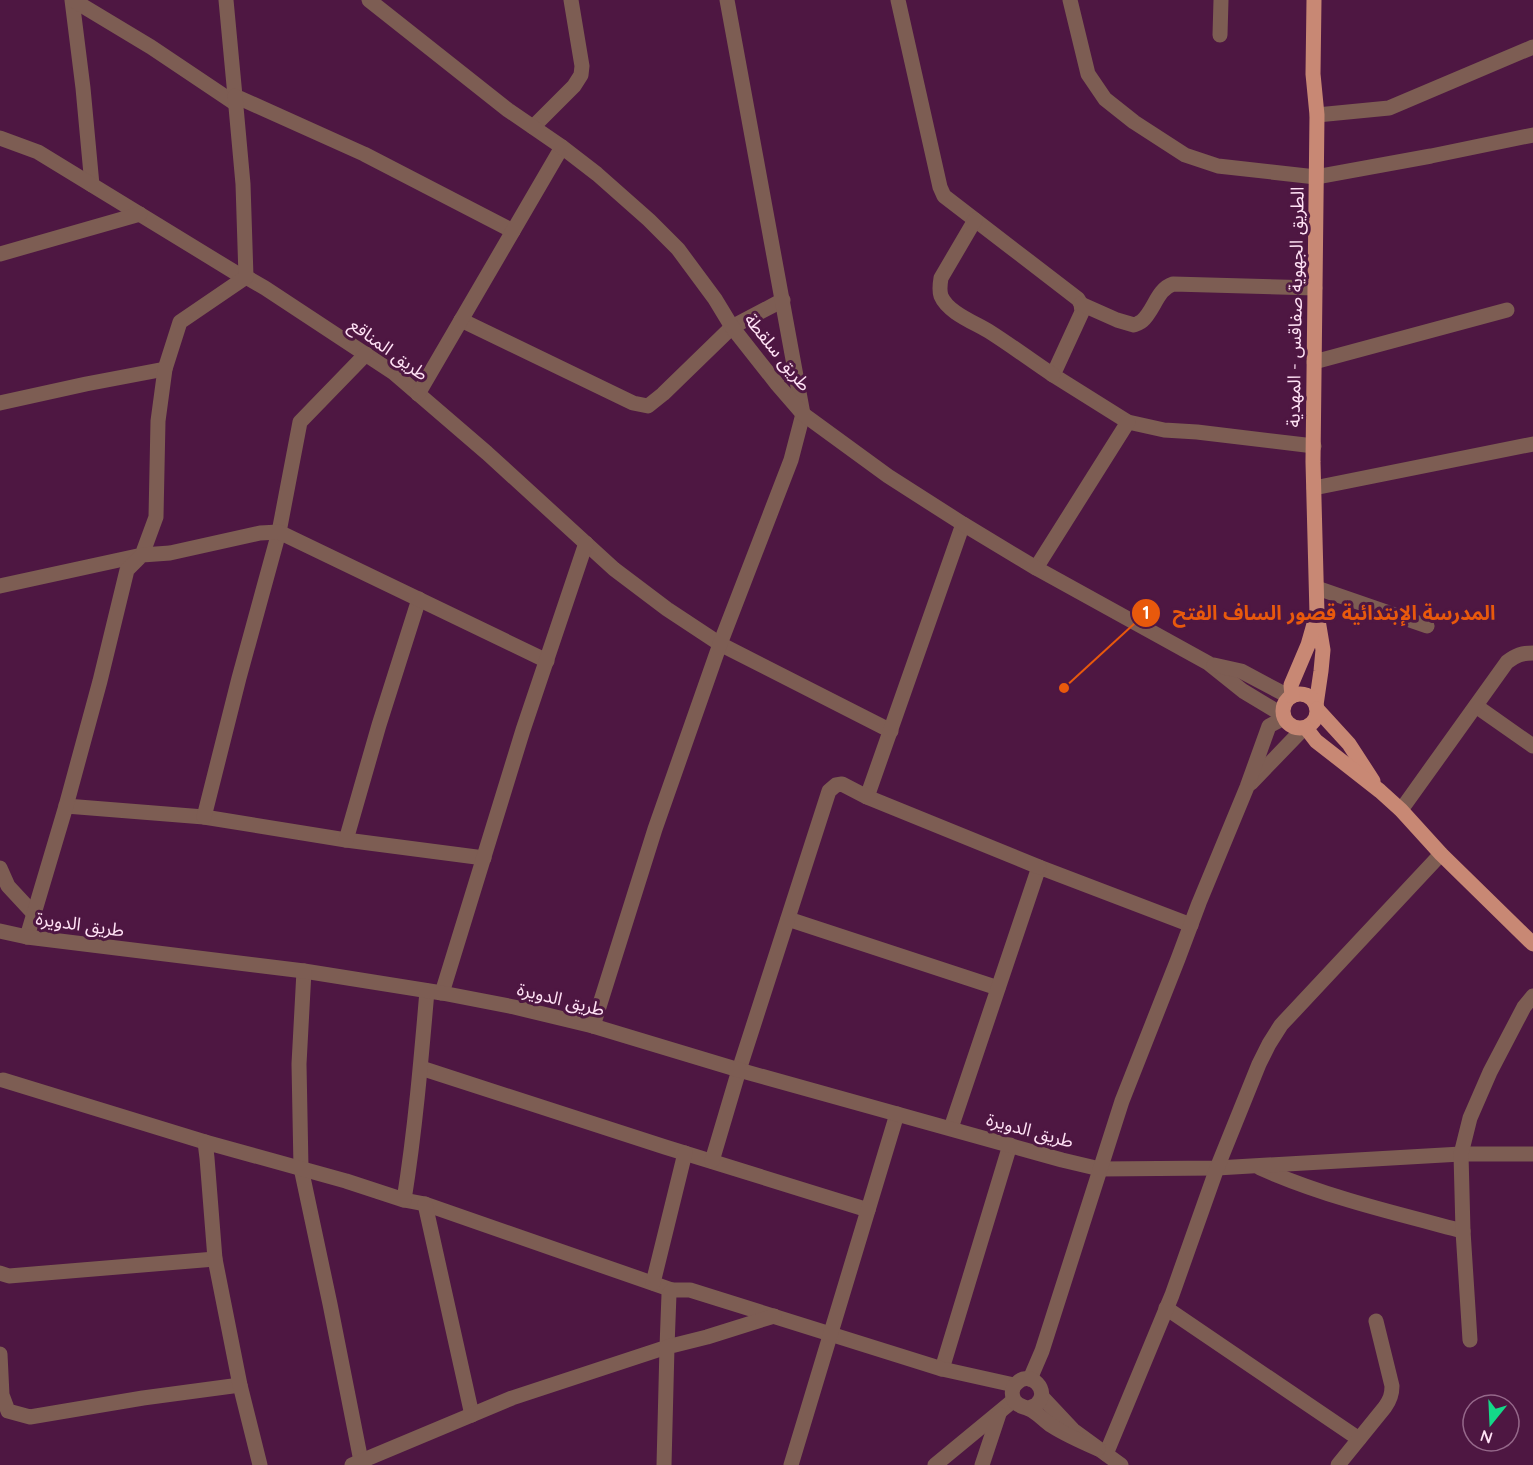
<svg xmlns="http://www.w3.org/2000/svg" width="1533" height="1465" font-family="Quicksand,'Noto Sans Arabic',sans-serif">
<rect width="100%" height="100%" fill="#4e1742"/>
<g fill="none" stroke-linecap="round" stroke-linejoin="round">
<g stroke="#7d5d53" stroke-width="15">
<path d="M 72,0 L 83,88 L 92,185"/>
<path d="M 73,0 L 151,47 L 236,104"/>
<path d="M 226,0 L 235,96 L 364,154 L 513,231"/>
<path d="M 898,0 L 940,187 L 944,196 L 1078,299 L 1081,304 L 1082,312 L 1053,375 L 1128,422 L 1164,430 L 1197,432 L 1314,446"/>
<path d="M 1070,0 L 1088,74 L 1105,99 L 1134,122 L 1185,155 L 1218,166 L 1316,177 L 1431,156 L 1533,135"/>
<path d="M 1220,35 L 1221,0"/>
<path d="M 1317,115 L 1389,108 L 1533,47"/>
<path d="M 533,127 L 574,86 L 581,75 L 582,66 L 571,0"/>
<path d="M 0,138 L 38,152 L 236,273 L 246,277 L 265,288 L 394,373 L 487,453 L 614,569 L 667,609 L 720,644 L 891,731"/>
<path d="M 975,220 L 941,278 C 940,284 939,290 941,296 C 948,313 976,323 990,332 C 1012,346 1032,361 1053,375"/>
<path d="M 0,254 L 140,214"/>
<path d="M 1081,304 L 1117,320 L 1134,325 C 1135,325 1141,322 1142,321 C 1154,311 1157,289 1173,284 L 1315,288"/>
<path d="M 461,320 L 633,403 L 648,406 L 663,394 L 732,327 L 783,300"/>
<path d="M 1314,362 L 1507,310"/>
<path d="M 418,394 L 562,147"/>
<path d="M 0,403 L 86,384 L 165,369"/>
<path d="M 1314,488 L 1533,444"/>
<path d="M 1036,568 L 1128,422"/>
<path d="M 0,586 L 142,555 L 156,517 L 158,421 L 165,369 L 180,322 L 246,277 L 243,184 L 235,96"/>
<path d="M 1317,588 L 1427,626"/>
<path d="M 1476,706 L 1533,746"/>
<path d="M 867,797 L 963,524"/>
<path d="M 66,806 L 204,817 L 346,840 L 484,858"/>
<path d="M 1401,810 L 1507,662 C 1516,655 1522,653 1533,653"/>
<path d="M 204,817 L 239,678 L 279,532 L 300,422 L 366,354"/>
<path d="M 346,840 L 379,725 L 419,599"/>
<path d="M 0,868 L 8,886 L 34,914"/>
<path d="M 788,919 L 998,988"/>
<path d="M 27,937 L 66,806 L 100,681 L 127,570 L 142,555 L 170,553 L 260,533 L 279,532 L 547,661"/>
<path d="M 304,971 L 299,1064 L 301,1168 L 330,1304 L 361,1461"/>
<path d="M 442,993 L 523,730 L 586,543"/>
<path d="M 593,1026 L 655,829 L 720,644 L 791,460 L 803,414 L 727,0"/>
<path d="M 421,1068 L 665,1147 L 868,1210"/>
<path d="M 3,1080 L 205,1142"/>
<path d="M 951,1128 L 1039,867 L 1191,925"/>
<path d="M 712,1161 L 739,1070 L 829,791 L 836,785 L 842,784 L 867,797 L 1039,867"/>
<path d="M 1260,1168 C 1326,1197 1394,1213 1463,1231"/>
<path d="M 1100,1169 L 1217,1168 L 1461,1154 L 1533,1154"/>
<path d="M 404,1200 L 425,1204 L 672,1290"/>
<path d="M 425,1204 L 472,1415"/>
<path d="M 0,1273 L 9,1276 L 215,1259"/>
<path d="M 653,1283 L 685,1153"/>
<path d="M 1166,1308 L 1359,1439"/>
<path d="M 1470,1340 L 1463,1231 L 1461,1154 L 1470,1118 L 1490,1072 L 1524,1007 L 1533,996"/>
<path d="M 0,1354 L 2,1395 L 8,1411 L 30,1417 L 143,1398 L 240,1385"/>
<path d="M 942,1369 L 1010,1145"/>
<path d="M 1106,1454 L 1172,1295 L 1217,1168 L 1259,1064 L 1269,1044 L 1281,1025 L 1441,854"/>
<path d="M 260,1465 L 240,1385 L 215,1259 L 207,1158 L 205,1142 L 346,1181 L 404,1200 C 415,1131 421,1061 427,991"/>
<path d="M 352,1465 L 512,1398 L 667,1347 L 669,1294 L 672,1290 L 690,1290 L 942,1369 L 1014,1385"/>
<path d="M 664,1465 L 667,1347 L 707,1337 L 774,1316"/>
<path d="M 791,1465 L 897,1114"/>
<path d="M 935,1465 L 1009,1404 L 1014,1401"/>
<path d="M 982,1465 L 999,1414"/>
<path d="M 1338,1465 L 1385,1407 C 1390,1400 1392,1395 1392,1386 L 1376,1321"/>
</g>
<g stroke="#7d5d53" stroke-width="15">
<path d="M 369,0 L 508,110 L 562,147 L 597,174 L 649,220 L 678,249 L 715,299 L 732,327 L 777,384 L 803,414 L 888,476 L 963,524 L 1036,568 L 1208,663 L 1243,691 L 1283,715"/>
<path d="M 1214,665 L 1241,671 L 1290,697"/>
<path d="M 1251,783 L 1303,729"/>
<path d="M 0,931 L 27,937 L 304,971 L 442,993 L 514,1007 L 593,1026 L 739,1070 L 1062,1160 L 1100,1169"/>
<path d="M 1030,1379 L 1042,1351 L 1122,1101 L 1178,959 L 1199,903 L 1247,787 L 1269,726 L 1284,718"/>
<path d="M 1042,1397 L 1073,1430 L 1121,1465"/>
<path d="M 1029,1408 C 1029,1408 1037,1405 1037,1404 C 1051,1391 1030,1369 1017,1383 C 1012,1387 1011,1394 1014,1400 C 1018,1407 1023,1406 1029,1409 C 1037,1412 1044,1421 1052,1426 C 1066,1435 1082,1442 1098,1449"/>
</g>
<g stroke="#c88874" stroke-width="15">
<path d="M 1314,0 L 1313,74 L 1317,115 L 1313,462 L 1317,614 L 1323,650 L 1321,671 L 1316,705"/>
<circle cx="1300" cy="711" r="17"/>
<path d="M 1292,696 L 1291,685 L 1308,645 L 1316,617"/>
<path d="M 1317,709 L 1349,744 L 1373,781"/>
<path d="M 1306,728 L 1316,741 L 1380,791 L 1401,810 L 1441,854 L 1533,944"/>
</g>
</g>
<g text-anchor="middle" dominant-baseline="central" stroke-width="6" stroke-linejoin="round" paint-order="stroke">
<g font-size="18" fill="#ffe2f5" stroke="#4e1742">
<text transform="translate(1295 307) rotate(-89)">الطريق الجهوية صفاقس - المهدية</text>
<text transform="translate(389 349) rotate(36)">طريق المناقع</text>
<text transform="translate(778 352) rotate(51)">طريق سلقطة</text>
<text transform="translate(80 924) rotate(8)">طريق الدويرة</text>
<text transform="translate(561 999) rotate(14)">طريق الدويرة</text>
<text transform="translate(1030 1130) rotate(15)">طريق الدويرة</text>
</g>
</g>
<path fill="none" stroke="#e8590c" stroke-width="2" d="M1064 688L1146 613"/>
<g fill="#e8590c" stroke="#4e1742" stroke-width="2">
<circle cx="1064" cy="688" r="6"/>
<circle cx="1146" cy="613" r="15"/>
</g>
<g font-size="18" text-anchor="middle" font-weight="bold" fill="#fff">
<text x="1146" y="619">1</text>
</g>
<g font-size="20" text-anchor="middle" font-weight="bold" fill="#e8590c" stroke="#4e1742" stroke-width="6" stroke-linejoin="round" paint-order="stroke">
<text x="1334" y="620">المدرسة الإبتدائية قصور الساف الفتح</text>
</g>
<g transform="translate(1491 1423) rotate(198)"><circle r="28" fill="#4e1742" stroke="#95688a" stroke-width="1.5"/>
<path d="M0-4.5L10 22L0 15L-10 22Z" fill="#14d989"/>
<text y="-9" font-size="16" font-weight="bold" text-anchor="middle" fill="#ffe2f5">N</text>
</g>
</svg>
